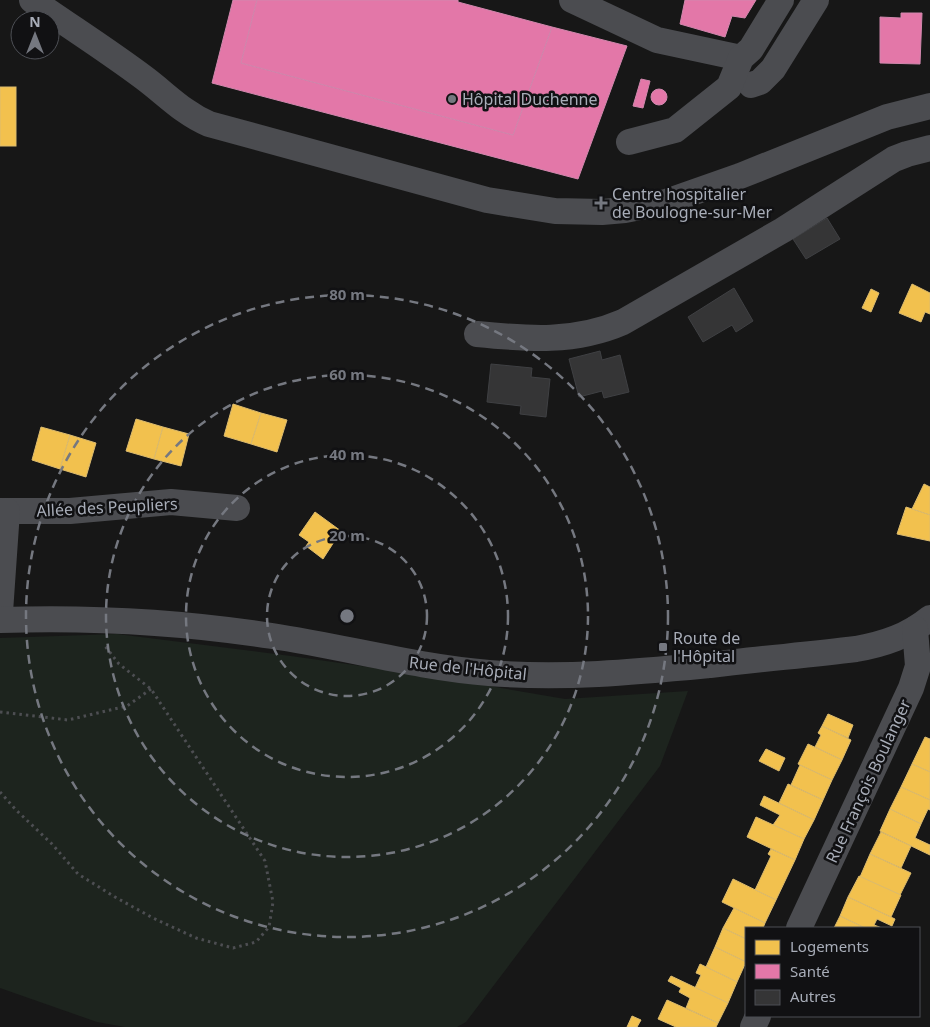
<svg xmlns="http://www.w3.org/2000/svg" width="930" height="1027" font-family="'Noto Sans',sans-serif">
<rect width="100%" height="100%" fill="#171717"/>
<path fill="#1d241e" d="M 117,634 L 291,656 L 438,677 L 565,699 L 688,691 L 660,766 L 466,1022 L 457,1027 L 125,1027 L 97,1022 L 0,988 L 0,638 Z"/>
<g fill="#f2c14e" stroke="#dcbb6e">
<rect x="0" y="87" width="16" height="59"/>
<path d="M 912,284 L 930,293 L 930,314 L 925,312 L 921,322 L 899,313 Z"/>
<path d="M 871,289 L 879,293 L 871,312 L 862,308 Z"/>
<path d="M 233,404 L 261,413 L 251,444 L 224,436 Z"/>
<path d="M 261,413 L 287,420 L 277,452 L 251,444 Z"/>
<path d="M 136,419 L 163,427 L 154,459 L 126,451 Z"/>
<path d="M 41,427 L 70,435 L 60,469 L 32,460 Z"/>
<path d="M 163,427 L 189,434 L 181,466 L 154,459 Z"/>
<path d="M 70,435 L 96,443 L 86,477 L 60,469 Z"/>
<path d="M 924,484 L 930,487 L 930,515 L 912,509 Z"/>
<path d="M 906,507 L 930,515 L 930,541 L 897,534 Z"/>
<path d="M 315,512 L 341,531 L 323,559 L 306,546 L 309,542 L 299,535 Z"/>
<path d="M 828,714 L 853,725 L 848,738 L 822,726 Z"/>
<path d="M 822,726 L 851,740 L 842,760 L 815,747 L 821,735 L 818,733 Z"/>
<path d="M 925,737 L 930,739 L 930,772 L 912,764 Z"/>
<path d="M 808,744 L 842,760 L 832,780 L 798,764 Z"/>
<path d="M 766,749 L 785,758 L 779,771 L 759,761 Z"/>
<path d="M 912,764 L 930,772 L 930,800 L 901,787 Z"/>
<path d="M 800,765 L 832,780 L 823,800 L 791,785 Z"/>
<path d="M 788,784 L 823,800 L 814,820 L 779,803 Z"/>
<path d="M 901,787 L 930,800 L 930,810 L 928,809 L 921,824 L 890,809 Z"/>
<path d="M 764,796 L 814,820 L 804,839 L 773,825 L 780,815 L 760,805 Z"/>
<path d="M 890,809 L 921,824 L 915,838 L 930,845 L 930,855 L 880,831 Z"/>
<path d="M 756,817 L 804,839 L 795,860 L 747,837 Z"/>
<path d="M 881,832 L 911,846 L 901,868 L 870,854 Z"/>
<path d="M 771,849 L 795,860 L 776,900 L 755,890 L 771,856 L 768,854 Z"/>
<path d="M 870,854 L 911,873 L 900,895 L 860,877 Z"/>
<path d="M 859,876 L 901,895 L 891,917 L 848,897 Z"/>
<path d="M 733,879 L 776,900 L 765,923 L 722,902 Z"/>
<path d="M 848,897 L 895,919 L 892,926 L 877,919 L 874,925 L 882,928 L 865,928 L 840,916 Z"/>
<path d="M 734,908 L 765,923 L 763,928 L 746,928 L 746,939 L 723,928 Z"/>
<path d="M 840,916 L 865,928 L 834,928 Z"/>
<path d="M 723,928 L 746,939 L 746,962 L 715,947 Z"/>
<path d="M 715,947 L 746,962 L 737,982 L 706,967 Z"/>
<path d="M 700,964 L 737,982 L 728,1003 L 695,988 L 701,975 L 696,973 Z"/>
<path d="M 671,976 L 728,1003 L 718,1023 L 686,1008 L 690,998 L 679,992 L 681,988 L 668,981 Z"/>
<path d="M 667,1000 L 718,1023 L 716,1027 L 676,1027 L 658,1019 Z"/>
<path d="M 632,1016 L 641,1020 L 637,1027 L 627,1027 Z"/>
</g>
<g fill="#e377a8" stroke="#d187ad">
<path d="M 233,0 L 257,0 L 241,63 L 513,135 L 552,27 L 627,46 L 578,179 L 212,83 Z"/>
<path d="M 257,0 L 458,0 L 458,2 L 552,27 L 513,135 L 241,63 Z"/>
<path d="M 685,0 L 756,0 L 745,18 L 732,16 L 725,37 L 680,24 Z"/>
<path d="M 901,13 L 922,13 L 920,64 L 880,63 L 880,17 L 901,18 Z"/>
<path d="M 641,79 L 650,81 L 643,108 L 633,106 Z"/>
<circle cx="659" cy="97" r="8"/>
</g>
<g fill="#353536" stroke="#3f4043">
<path d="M 827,218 L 840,239 L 806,259 L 793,239 Z"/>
<path d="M 734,288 L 753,321 L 736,332 L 732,325 L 703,342 L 688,317 Z"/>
<path d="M 600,351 L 602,360 L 620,355 L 629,392 L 604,398 L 602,391 L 579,397 L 569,359 Z"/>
<path d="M 491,364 L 532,368 L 531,377 L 550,379 L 546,417 L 520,414 L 521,406 L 487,402 Z"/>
</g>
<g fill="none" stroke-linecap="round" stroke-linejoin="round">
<g stroke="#4d4e52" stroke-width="3" stroke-dasharray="2.5 4" stroke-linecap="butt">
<path d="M 0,712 L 68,720 L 127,706 L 151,689"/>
<path d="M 0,792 L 16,810 L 52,844 L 78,874 L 115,897 L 153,918 L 196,938 L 233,948 L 256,942 L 269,927 L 273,902 L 265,861 L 151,689 L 119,664 L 105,646"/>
</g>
<g stroke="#4b4c50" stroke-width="26">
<path d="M 32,0 C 69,26 107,50 143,77 C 166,94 183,113 209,124 L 487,200 L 555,211 L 602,212 L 625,210 L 666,202 L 740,176 L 887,117 L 930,106"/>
<path d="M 572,0 L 657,40 L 741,58"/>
<path d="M 751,85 L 760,82 L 773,69 L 816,0"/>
<path d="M 629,142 L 675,130 L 729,87 L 741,58 L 751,49 L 781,0"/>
<path d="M 477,334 C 528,339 575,343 623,322 L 783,230 L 894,159 L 907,154 L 930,148"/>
<path d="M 0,511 L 70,511 L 171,502 L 237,508"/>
<path d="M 0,612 L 7,511"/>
<path d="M 0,620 C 91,617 182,622 272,636 C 345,647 416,667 489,673 C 564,679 636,672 710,665 C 758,659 807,655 856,649 C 884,644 908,636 930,618"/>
<path d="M 799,928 L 911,688 L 918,666 L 915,629"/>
<path d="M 753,1027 L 758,1016"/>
</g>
</g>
<g fill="none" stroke="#757880" stroke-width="2.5" stroke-dasharray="9 6">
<circle cx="347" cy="616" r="80"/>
<circle cx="347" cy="616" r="161"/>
<circle cx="347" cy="616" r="241"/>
<circle cx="347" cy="616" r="321"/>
</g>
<g fill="#757880" stroke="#111113" stroke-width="2">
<circle cx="452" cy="99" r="5"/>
<path d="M598.5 195.5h5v5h5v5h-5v5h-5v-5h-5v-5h5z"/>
<rect x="658" y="642" width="10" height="10" rx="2.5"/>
</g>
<g text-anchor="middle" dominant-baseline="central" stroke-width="5" stroke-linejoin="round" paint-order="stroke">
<g font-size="16" fill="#a8adb8" stroke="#111113" text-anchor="start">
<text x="462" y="99">Hôpital Duchenne</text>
<text x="612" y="194">Centre hospitalier<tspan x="612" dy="18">de Boulogne-sur-Mer</tspan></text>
<text x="673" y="638">Route de<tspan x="673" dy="18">l'Hôpital</tspan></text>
</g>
<g font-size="16" fill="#a8adb8" stroke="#111113">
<text transform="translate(107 507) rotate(-3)">Allée des Peupliers</text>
<text transform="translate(468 668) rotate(6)">Rue de l'Hôpital</text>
<text transform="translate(868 781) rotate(-65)">Rue François Boulanger</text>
</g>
</g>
<circle cx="347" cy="616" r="8" fill="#757880" stroke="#111113" stroke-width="2.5"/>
<g font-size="15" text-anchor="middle" font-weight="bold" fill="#757880" stroke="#111113" stroke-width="5" stroke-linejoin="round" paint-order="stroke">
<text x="347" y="300">80 m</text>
<text x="347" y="380">60 m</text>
<text x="347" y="460">40 m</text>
<text x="347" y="541">20 m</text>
</g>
<rect x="745" y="927" width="175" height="90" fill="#111113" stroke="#4d4f55"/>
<rect x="755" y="940" width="25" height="15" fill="#f2c14e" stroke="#4d4f55"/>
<text x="790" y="952" font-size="15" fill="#a8adb8">Logements</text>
<rect x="755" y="964" width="25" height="15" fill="#e377a8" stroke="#4d4f55"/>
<text x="790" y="977" font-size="15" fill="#a8adb8">Santé</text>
<rect x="755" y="990" width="25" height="15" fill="#353536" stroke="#4d4f55"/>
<text x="790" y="1002" font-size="15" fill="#a8adb8">Autres</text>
<g transform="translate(35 35)"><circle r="24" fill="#111113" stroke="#4d4f55"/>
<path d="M0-4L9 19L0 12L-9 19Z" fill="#757880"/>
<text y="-8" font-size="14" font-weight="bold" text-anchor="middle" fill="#a8adb8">N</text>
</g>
</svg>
